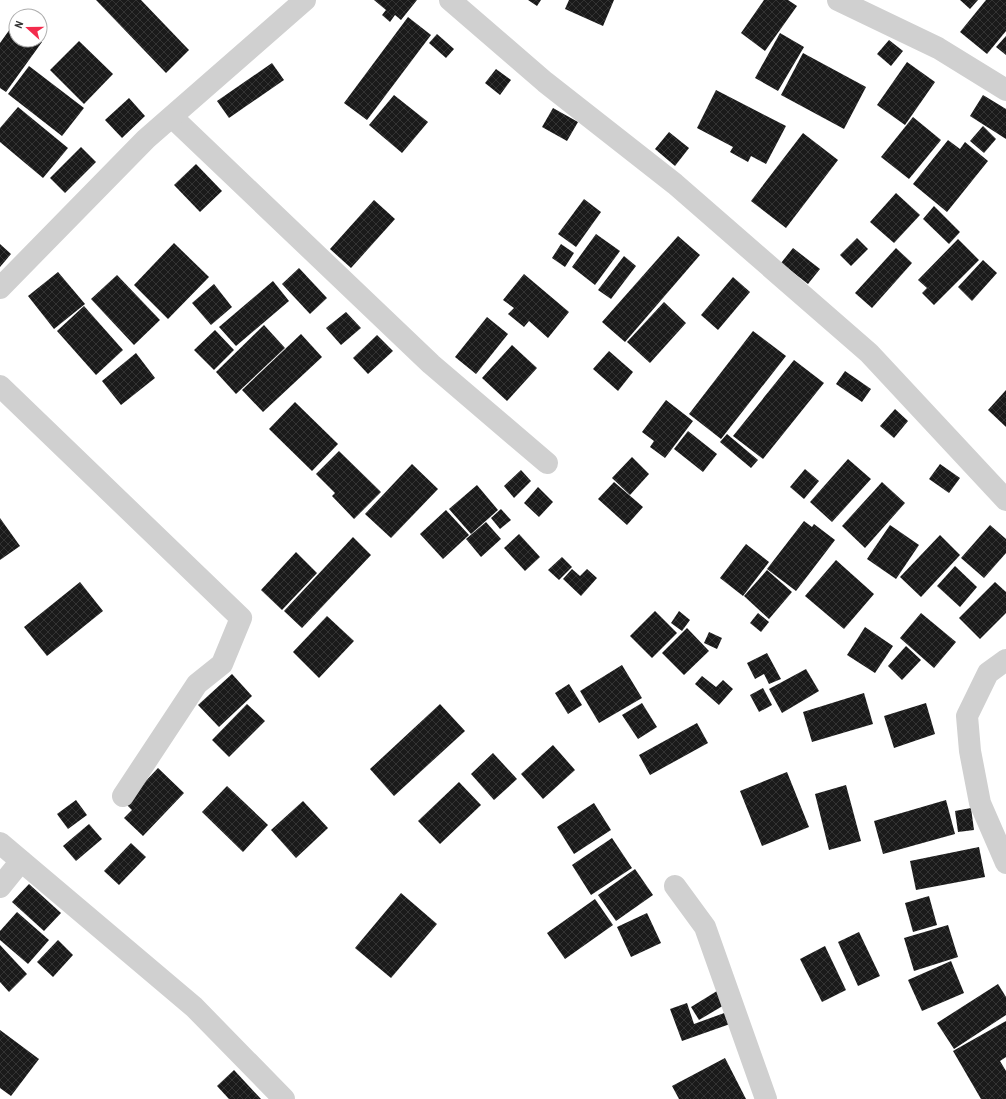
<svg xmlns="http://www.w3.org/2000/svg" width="1006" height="1099" font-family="'Archivo Narrow',sans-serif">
<defs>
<pattern id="building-cross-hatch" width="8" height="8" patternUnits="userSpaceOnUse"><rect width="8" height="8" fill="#1a1a1a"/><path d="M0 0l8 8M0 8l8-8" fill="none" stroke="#333"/></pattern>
</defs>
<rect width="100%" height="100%" fill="#fff"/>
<g fill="url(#building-cross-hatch)">
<path d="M 96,0 L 141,0 L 189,50 L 166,73 Z"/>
<path d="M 374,0 L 417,0 L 401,20 L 395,15 L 390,22 L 382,15 L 386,10 Z"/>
<path d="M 528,0 L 541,0 L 537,6 Z"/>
<path d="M 569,0 L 614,0 L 603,26 L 565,9 Z"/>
<path d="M 764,0 L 788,0 L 797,6 L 765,51 L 741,33 Z"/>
<path d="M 960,0 L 978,0 L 970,9 Z"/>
<path d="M 986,0 L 1006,0 L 1006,31 L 987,54 L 960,32 Z"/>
<path d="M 408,17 L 431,35 L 367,120 L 344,103 Z"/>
<path d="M 15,22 L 16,40 L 39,40 L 42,42 L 6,92 L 0,88 L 0,43 Z"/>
<path d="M 780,33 L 804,47 L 778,91 L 755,78 Z"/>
<path d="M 437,34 L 454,49 L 446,58 L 429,43 Z"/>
<path d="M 1006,36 L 1006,55 L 996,47 Z"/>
<path d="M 889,40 L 903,51 L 891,66 L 877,54 Z"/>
<path d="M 79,41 L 113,74 L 84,104 L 50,70 Z"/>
<path d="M 803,53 L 866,87 L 844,129 L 781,95 Z"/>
<path d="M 907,62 L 935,82 L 905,125 L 877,105 Z"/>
<path d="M 272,63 L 284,80 L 229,118 L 217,101 Z"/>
<path d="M 29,66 L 84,108 L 62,136 L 8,94 Z"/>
<path d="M 496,69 L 511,80 L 500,95 L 485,83 Z"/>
<path d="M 716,90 L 786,126 L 766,164 L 751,156 L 748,162 L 730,152 L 733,147 L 697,128 Z"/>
<path d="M 394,95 L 428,122 L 402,153 L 369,125 Z"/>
<path d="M 983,95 L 1006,109 L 1006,139 L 970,116 Z"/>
<path d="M 129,98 L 145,116 L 122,138 L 105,120 Z"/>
<path d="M 18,107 L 68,148 L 43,178 L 0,142 L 0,128 Z"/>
<path d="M 553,108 L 578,122 L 567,141 L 542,127 Z"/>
<path d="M 913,117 L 941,140 L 909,179 L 881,157 Z"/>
<path d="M 983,126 L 996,139 L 984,153 L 970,141 Z"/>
<path d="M 669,132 L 689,148 L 675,166 L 655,149 Z"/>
<path d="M 803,133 L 838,160 L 786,228 L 751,201 Z"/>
<path d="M 948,140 L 960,149 L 965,142 L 988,161 L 947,212 L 913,184 Z"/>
<path d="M 81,147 L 96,162 L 65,193 L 50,178 Z"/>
<path d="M 196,164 L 222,191 L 200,212 L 174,185 Z"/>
<path d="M 896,193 L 920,215 L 894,243 L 870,222 Z"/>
<path d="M 584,199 L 601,212 L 576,247 L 558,234 Z"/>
<path d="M 374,200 L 395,219 L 351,268 L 330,249 Z"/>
<path d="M 934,206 L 960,232 L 949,244 L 923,219 Z"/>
<path d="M 596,234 L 620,251 L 595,285 L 572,267 Z"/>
<path d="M 678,236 L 700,255 L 625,342 L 602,322 Z"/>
<path d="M 857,238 L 868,249 L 851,266 L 840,255 Z"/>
<path d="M 958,239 L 979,260 L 934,305 L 922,293 L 927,288 L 918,280 Z"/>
<path d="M 174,243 L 209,277 L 168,319 L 134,285 Z"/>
<path d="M 0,244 L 11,254 L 0,267 Z"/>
<path d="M 561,244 L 574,253 L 565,267 L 552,258 Z"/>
<path d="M 793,248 L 820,269 L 808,284 L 781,263 Z"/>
<path d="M 896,248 L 912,263 L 872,308 L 855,293 Z"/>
<path d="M 624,256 L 636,266 L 611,299 L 598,290 Z"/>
<path d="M 983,260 L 997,273 L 972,301 L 958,287 Z"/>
<path d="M 299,268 L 327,298 L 310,314 L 282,284 Z"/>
<path d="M 58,272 L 85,304 L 54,329 L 28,296 Z"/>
<path d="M 524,274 L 569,312 L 548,338 L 529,321 L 524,327 L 508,314 L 514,308 L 503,300 Z"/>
<path d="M 117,275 L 160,320 L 134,345 L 91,299 Z"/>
<path d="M 733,277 L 750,292 L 718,330 L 701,315 Z"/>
<path d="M 273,281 L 289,301 L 236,346 L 219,327 Z"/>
<path d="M 214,284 L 232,307 L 211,325 L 192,303 Z"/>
<path d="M 664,302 L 686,323 L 650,363 L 627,342 Z"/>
<path d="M 84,306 L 123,350 L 96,375 L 57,331 Z"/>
<path d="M 346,312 L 361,328 L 341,345 L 326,328 Z"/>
<path d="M 487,317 L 508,334 L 476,374 L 455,357 Z"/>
<path d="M 264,325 L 285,348 L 236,394 L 216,372 Z"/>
<path d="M 215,330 L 234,350 L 214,370 L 194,350 Z"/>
<path d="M 753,331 L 786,356 L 721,439 L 689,414 Z"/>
<path d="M 301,334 L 322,357 L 263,412 L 242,390 Z"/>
<path d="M 377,335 L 393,351 L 368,374 L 353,358 Z"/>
<path d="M 512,345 L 537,368 L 507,401 L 482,378 Z"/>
<path d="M 609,351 L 633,372 L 618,391 L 593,369 Z"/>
<path d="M 136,353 L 155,378 L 121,405 L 102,381 Z"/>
<path d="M 794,360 L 824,383 L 763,459 L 733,436 Z"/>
<path d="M 845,371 L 871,389 L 862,402 L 836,384 Z"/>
<path d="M 1006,390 L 1006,427 L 988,410 Z"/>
<path d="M 666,400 L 693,421 L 665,458 L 650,447 L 654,441 L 642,432 Z"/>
<path d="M 295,402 L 338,444 L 312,471 L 269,429 Z"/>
<path d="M 895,409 L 908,421 L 894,438 L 880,426 Z"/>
<path d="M 688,431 L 717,454 L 703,472 L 674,449 Z"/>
<path d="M 727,434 L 758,460 L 751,468 L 720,442 Z"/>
<path d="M 339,451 L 381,492 L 354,519 L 332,496 L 335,493 L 316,474 Z"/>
<path d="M 632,457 L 649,474 L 630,495 L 612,478 Z"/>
<path d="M 848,459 L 871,479 L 832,522 L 810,502 Z"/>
<path d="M 412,464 L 438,489 L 391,538 L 365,514 Z"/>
<path d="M 940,464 L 960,478 L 949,493 L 929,479 Z"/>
<path d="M 805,469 L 819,481 L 804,499 L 790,487 Z"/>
<path d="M 521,470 L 531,481 L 514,498 L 504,486 Z"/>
<path d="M 614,482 L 643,507 L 627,525 L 598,499 Z"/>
<path d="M 882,482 L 905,503 L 865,548 L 842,526 Z"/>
<path d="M 477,485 L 498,510 L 471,534 L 449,509 Z"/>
<path d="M 538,487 L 553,502 L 539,517 L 524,503 Z"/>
<path d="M 501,509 L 511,520 L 500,529 L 491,518 Z"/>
<path d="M 446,510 L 469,535 L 443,559 L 420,534 Z"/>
<path d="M 0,518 L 20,546 L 0,560 Z"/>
<path d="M 804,521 L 812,527 L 814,524 L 835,540 L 796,591 L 767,569 Z"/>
<path d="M 486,522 L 501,539 L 481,557 L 466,539 Z"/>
<path d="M 890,525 L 919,545 L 896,579 L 867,559 Z"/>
<path d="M 990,525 L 1006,539 L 1006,553 L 984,578 L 961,558 Z"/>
<path d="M 519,534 L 540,557 L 525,571 L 504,548 Z"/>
<path d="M 940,535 L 960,555 L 921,597 L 900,577 Z"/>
<path d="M 353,537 L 371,555 L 302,628 L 284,611 Z"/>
<path d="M 746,544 L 769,562 L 743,596 L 720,578 Z"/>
<path d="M 296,552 L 317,573 L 282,610 L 261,590 Z"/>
<path d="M 562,557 L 572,567 L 559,580 L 548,570 Z"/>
<path d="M 836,560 L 874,594 L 844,629 L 805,596 Z"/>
<path d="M 955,566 L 977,587 L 960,607 L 937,586 Z"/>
<path d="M 572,569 L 580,576 L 587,569 L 597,578 L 581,596 L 563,579 Z"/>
<path d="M 767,570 L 792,592 L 769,619 L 744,596 Z"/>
<path d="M 80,582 L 103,611 L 47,656 L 24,627 Z"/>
<path d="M 995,582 L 1006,592 L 1006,613 L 980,639 L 959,618 Z"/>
<path d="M 655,611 L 677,633 L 652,658 L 630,636 Z"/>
<path d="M 679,611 L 690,620 L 682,631 L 671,623 Z"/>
<path d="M 758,613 L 769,622 L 761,632 L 750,623 Z"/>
<path d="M 921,613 L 956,642 L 934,668 L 900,638 Z"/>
<path d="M 327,616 L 354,641 L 319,678 L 293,652 Z"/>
<path d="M 865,627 L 893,646 L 875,673 L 847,655 Z"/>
<path d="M 687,628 L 709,651 L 684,675 L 662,653 Z"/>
<path d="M 709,632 L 722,638 L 717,649 L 704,643 Z"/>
<path d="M 906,646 L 921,660 L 902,680 L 888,666 Z"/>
<path d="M 767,653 L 781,679 L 769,684 L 764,674 L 755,679 L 747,663 Z"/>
<path d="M 622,665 L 642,698 L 599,723 L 580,691 Z"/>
<path d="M 806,669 L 819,691 L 782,713 L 769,689 Z"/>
<path d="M 232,674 L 252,696 L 219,727 L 198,705 Z"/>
<path d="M 702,676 L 716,687 L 723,680 L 733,689 L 719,705 L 695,684 Z"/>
<path d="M 569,684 L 582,705 L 568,714 L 555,693 Z"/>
<path d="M 763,688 L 772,705 L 759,712 L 750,695 Z"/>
<path d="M 864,693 L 873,724 L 812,742 L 803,712 Z"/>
<path d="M 642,703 L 657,727 L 638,739 L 622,715 Z"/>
<path d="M 926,703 L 935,734 L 894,748 L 884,716 Z"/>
<path d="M 247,704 L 265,721 L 229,757 L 212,740 Z"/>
<path d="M 440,704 L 465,731 L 394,796 L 370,769 Z"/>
<path d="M 697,723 L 708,743 L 650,775 L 639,755 Z"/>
<path d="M 553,745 L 575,770 L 543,799 L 521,774 Z"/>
<path d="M 493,753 L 517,779 L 494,800 L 471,774 Z"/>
<path d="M 158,768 L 184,793 L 143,836 L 124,818 L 132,810 L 125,803 Z"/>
<path d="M 787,772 L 809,827 L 762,846 L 740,791 Z"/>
<path d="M 459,782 L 481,805 L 440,844 L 418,821 Z"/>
<path d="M 846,785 L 861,841 L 829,850 L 815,794 Z"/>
<path d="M 227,786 L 268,825 L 243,852 L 202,812 Z"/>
<path d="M 76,800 L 87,815 L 68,829 L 57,814 Z"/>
<path d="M 946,800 L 955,834 L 883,854 L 874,821 Z"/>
<path d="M 303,801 L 328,828 L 296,858 L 271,830 Z"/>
<path d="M 594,803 L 611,830 L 574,854 L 557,827 Z"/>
<path d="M 971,808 L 974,830 L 958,832 L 955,811 Z"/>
<path d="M 89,824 L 102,839 L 76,861 L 63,846 Z"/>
<path d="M 612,838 L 632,868 L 591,895 L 572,865 Z"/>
<path d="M 131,843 L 146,857 L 119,885 L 104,871 Z"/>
<path d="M 979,847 L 985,877 L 916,890 L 910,861 Z"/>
<path d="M 635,869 L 653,895 L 616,921 L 598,895 Z"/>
<path d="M 29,884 L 61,913 L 44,931 L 12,902 Z"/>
<path d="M 401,893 L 437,924 L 391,978 L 355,948 Z"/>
<path d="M 929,896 L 937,925 L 913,932 L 905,903 Z"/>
<path d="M 595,899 L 613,925 L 565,959 L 547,933 Z"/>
<path d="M 17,912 L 49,940 L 28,964 L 0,940 L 0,931 Z"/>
<path d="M 647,913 L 661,943 L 631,957 L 617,927 Z"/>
<path d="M 948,925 L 958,957 L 914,971 L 904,938 Z"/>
<path d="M 859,932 L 880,976 L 858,986 L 838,942 Z"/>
<path d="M 58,940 L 73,955 L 53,977 L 37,962 Z"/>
<path d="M 0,945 L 27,974 L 9,992 L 0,982 Z"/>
<path d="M 825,946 L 846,990 L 822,1002 L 800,959 Z"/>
<path d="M 951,961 L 964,993 L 922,1011 L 908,980 Z"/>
<path d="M 998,984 L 1006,997 L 1006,1015 L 954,1049 L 937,1023 Z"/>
<path d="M 717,991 L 726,1004 L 699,1020 L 691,1007 Z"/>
<path d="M 687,1003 L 694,1024 L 727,1012 L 730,1024 L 682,1041 L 670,1009 Z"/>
<path d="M 1006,1021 L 1006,1057 L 1000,1061 L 1006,1071 L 1006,1099 L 981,1099 L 953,1051 Z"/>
<path d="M 0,1030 L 39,1059 L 11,1096 L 0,1088 Z"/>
<path d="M 725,1058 L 746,1099 L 679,1099 L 672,1086 Z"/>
<path d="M 234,1070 L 261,1099 L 229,1099 L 217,1086 Z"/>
</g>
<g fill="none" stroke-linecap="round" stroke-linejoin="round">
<g stroke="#d0d0d0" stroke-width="22">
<path d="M 450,0 L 545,82 L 675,184 L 869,353 L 1006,500"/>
<path d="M 838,0 L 938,48 L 1006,90"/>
<path d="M 172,117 L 431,364 L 547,463"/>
<path d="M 0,288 L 146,139 L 305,0"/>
<path d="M 0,386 L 241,618 L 222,664 L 197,684 L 123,796"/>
<path d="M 1006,660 L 988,673 L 967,716 L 970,751 L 980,803 L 1006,863"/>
<path d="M 0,843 L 194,1007 L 284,1099"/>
<path d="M 675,886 L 705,927 L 766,1099"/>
<path d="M 0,887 L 21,861"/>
</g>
</g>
<g transform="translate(28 28) rotate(291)"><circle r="19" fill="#ffffff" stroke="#adadad"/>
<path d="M0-3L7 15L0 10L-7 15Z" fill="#f32b4c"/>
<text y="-6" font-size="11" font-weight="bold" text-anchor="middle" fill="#333333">N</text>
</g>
</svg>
